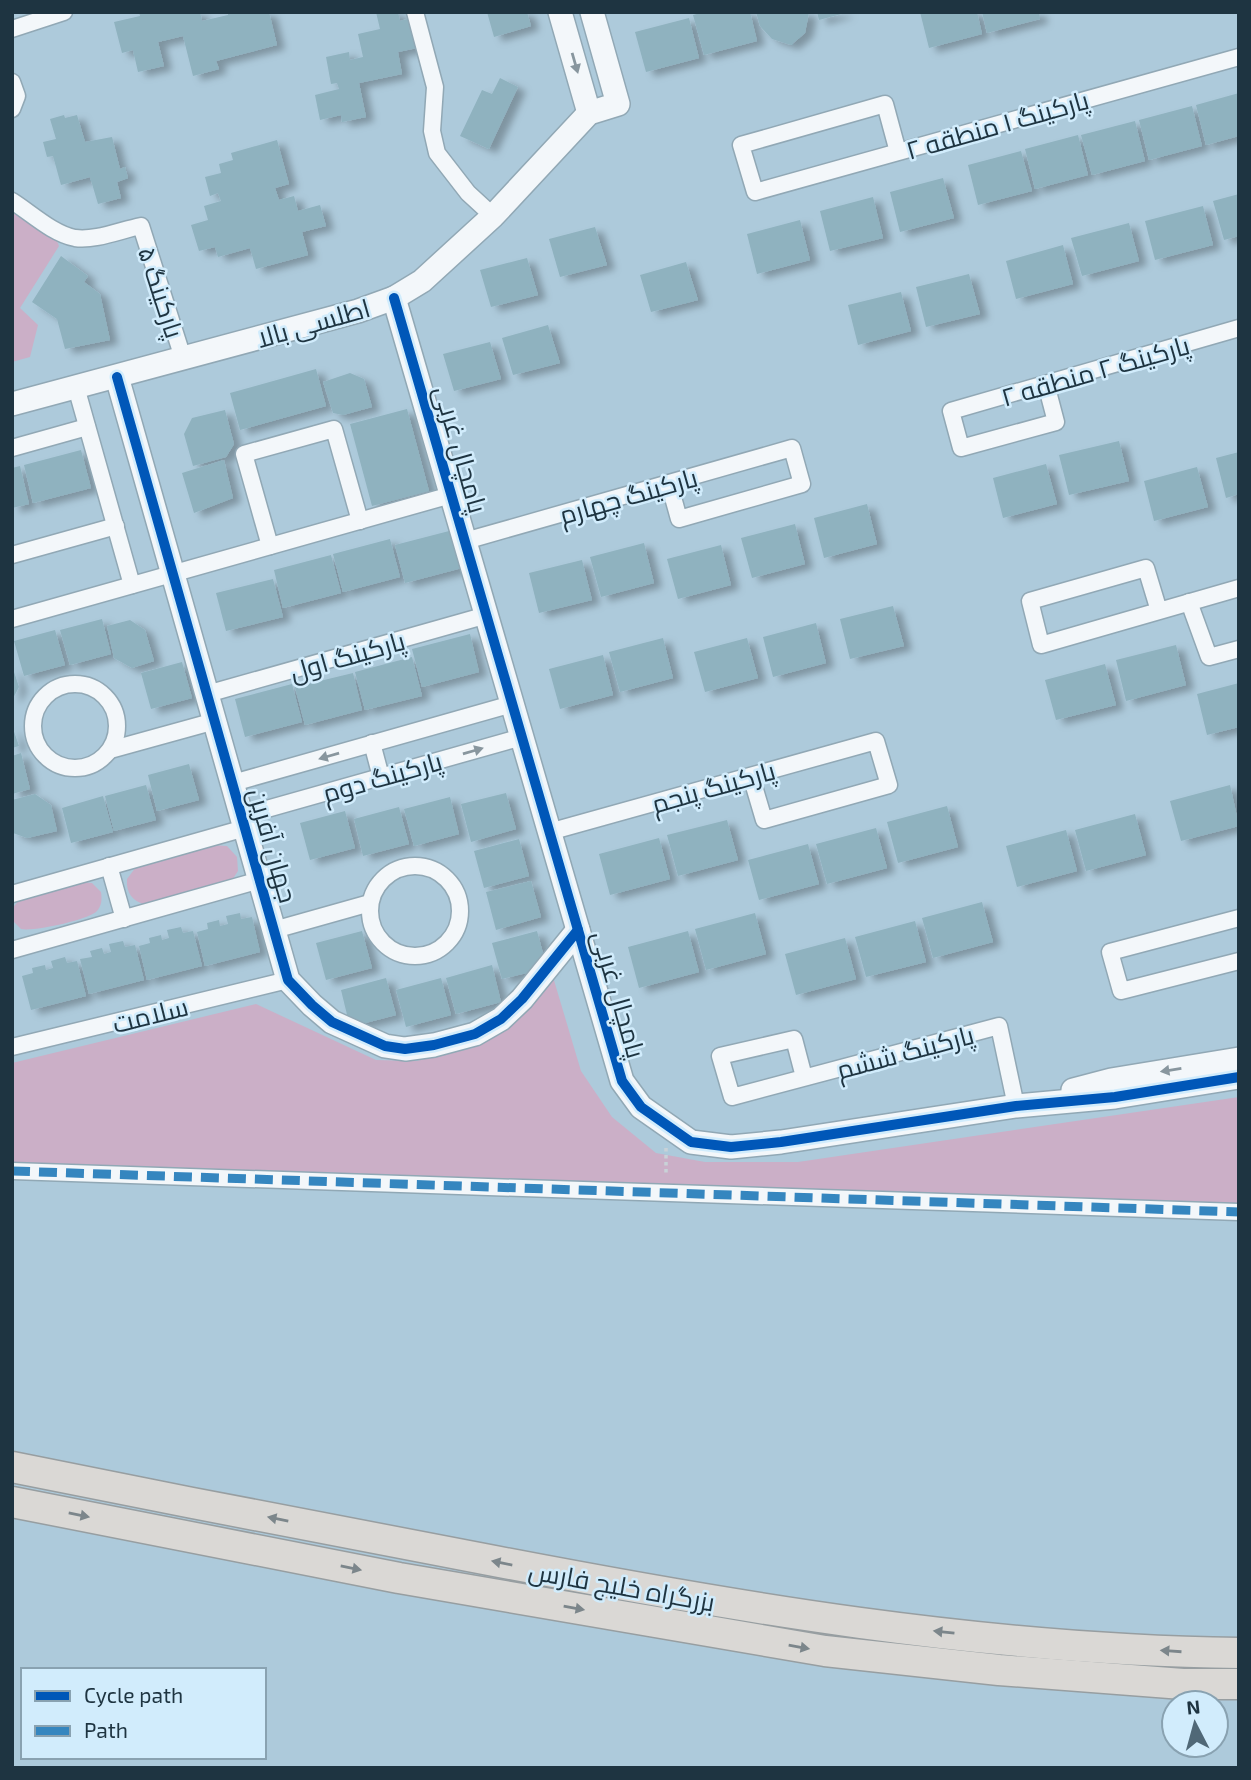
<svg xmlns="http://www.w3.org/2000/svg" width="1251" height="1780" font-family="'Exo 2',Cairo,sans-serif">
<defs>
<filter id="shadow"><feDropShadow dx="8" dy="4.5" stdDeviation="3.5" flood-color="#0004"/></filter>
</defs>
<rect width="100%" height="100%" fill="#adcadb"/>
<g fill="#cbafc7">
<path d="M 12,201 L 51,226 L 59,246 L 20,308 L 38,325 L 30,357 L 12,362 Z"/>
<path d="M 212,845 L 227,846 L 237,857 L 238,871 L 230,883 L 146,905 C 132,901 126,893 127,879 L 136,867 Z"/>
<path d="M 81,882 L 92,883 L 101,892 C 102,899 102,906 96,912 C 86,920 33,932 21,929 L 13,921 L 12,909 L 19,900 Z"/>
<path d="M 553,977 L 581,1071 L 612,1117 L 656,1153 L 705,1162 L 798,1162 L 1239,1097 L 1239,1217 L 12,1177 L 12,1063 L 256,1004 L 376,1060 L 416,1061 L 473,1048 L 506,1028 Z"/>
</g>
<g fill="#8fb2bf" filter="url(#shadow)">
<path d="M 139,12 L 200,12 L 202,21 L 228,15 L 228,12 L 269,12 L 277,45 L 216,61 L 219,69 L 193,76 L 183,36 L 158,42 L 164,66 L 138,72 L 133,50 L 122,53 L 114,22 L 140,16 Z"/>
<path d="M 376,12 L 398,12 L 400,21 L 411,18 L 417,48 L 398,52 L 402,74 L 359,83 L 366,117 L 342,122 L 341,115 L 320,120 L 315,95 L 339,89 L 337,83 L 331,84 L 326,57 L 349,52 L 350,60 L 363,57 L 358,34 L 380,29 Z"/>
<path d="M 487,12 L 527,12 L 531,26 L 494,37 Z"/>
<path d="M 704,12 L 750,12 L 757,41 L 704,55 L 693,15 Z"/>
<path d="M 756,12 L 809,12 L 805,33 L 791,45 L 772,39 L 760,26 Z"/>
<path d="M 817,12 L 845,12 L 845,13 L 819,20 Z"/>
<path d="M 920,12 L 977,12 L 982,34 L 929,48 Z"/>
<path d="M 982,12 L 1039,12 L 1040,19 L 987,33 Z"/>
<path d="M 689,18 L 699,58 L 646,72 L 635,32 Z"/>
<path d="M 500,78 L 518,87 L 489,149 L 460,136 L 482,90 L 492,94 Z"/>
<path d="M 1239,93 L 1239,136 L 1206,145 L 1196,105 Z"/>
<path d="M 1192,106 L 1202,146 L 1149,160 L 1139,120 Z"/>
<path d="M 64,115 L 65,118 L 77,115 L 85,142 L 112,137 L 120,169 L 125,167 L 128,178 L 117,182 L 121,198 L 98,204 L 90,177 L 61,185 L 53,156 L 47,157 L 43,142 L 56,139 L 50,119 Z"/>
<path d="M 1135,121 L 1145,161 L 1092,175 L 1081,135 Z"/>
<path d="M 1078,135 L 1088,175 L 1035,189 L 1025,149 Z"/>
<path d="M 277,140 L 289,184 L 275,188 L 279,200 L 294,196 L 298,211 L 320,205 L 326,226 L 302,232 L 308,255 L 256,269 L 250,248 L 218,257 L 215,247 L 199,251 L 191,225 L 208,220 L 204,206 L 221,201 L 218,193 L 210,196 L 205,177 L 221,173 L 219,164 L 233,160 L 231,153 Z"/>
<path d="M 1021,151 L 1032,191 L 978,205 L 968,165 Z"/>
<path d="M 943,178 L 954,218 L 900,232 L 890,192 Z"/>
<path d="M 1239,194 L 1239,236 L 1224,240 L 1213,201 Z"/>
<path d="M 873,197 L 883,238 L 830,251 L 820,211 Z"/>
<path d="M 1203,206 L 1213,245 L 1155,260 L 1145,221 Z"/>
<path d="M 800,220 L 810,260 L 757,274 L 747,234 Z"/>
<path d="M 1129,223 L 1139,261 L 1082,276 L 1071,238 Z"/>
<path d="M 595,227 L 607,265 L 560,277 L 549,239 Z"/>
<path d="M 1063,245 L 1073,284 L 1016,299 L 1006,261 Z"/>
<path d="M 61,256 L 88,276 L 84,282 L 100,294 L 110,340 L 65,349 L 57,319 L 32,302 Z"/>
<path d="M 527,258 L 538,295 L 491,307 L 480,270 Z"/>
<path d="M 686,262 L 698,300 L 651,312 L 640,275 Z"/>
<path d="M 969,274 L 980,314 L 926,327 L 916,287 Z"/>
<path d="M 901,292 L 911,331 L 858,345 L 848,305 Z"/>
<path d="M 548,325 L 560,363 L 513,375 L 502,338 Z"/>
<path d="M 490,342 L 501,379 L 454,391 L 443,354 Z"/>
<path d="M 316,369 L 326,406 L 240,430 L 230,393 Z"/>
<path d="M 350,373 L 364,379 L 372,407 L 343,415 L 333,413 L 323,382 Z"/>
<path d="M 407,409 L 429,491 L 372,506 L 350,424 Z"/>
<path d="M 225,410 L 234,444 L 226,457 L 193,466 L 184,434 L 192,418 Z"/>
<path d="M 1119,441 L 1129,481 L 1069,495 L 1059,455 Z"/>
<path d="M 81,450 L 91,488 L 33,503 L 24,465 Z"/>
<path d="M 1239,452 L 1239,494 L 1226,498 L 1216,458 Z"/>
<path d="M 224,460 L 233,498 L 194,513 L 182,473 Z"/>
<path d="M 1046,464 L 1057,504 L 1003,518 L 993,478 Z"/>
<path d="M 20,466 L 29,504 L 12,508 L 12,468 Z"/>
<path d="M 1197,467 L 1208,507 L 1154,521 L 1144,481 Z"/>
<path d="M 867,504 L 877,544 L 824,558 L 814,518 Z"/>
<path d="M 795,524 L 805,564 L 752,578 L 741,538 Z"/>
<path d="M 453,530 L 462,568 L 405,583 L 395,545 Z"/>
<path d="M 390,539 L 400,577 L 343,592 L 333,554 Z"/>
<path d="M 644,543 L 654,583 L 601,597 L 590,557 Z"/>
<path d="M 721,545 L 731,585 L 678,599 L 667,559 Z"/>
<path d="M 331,555 L 341,593 L 283,608 L 274,570 Z"/>
<path d="M 582,560 L 592,600 L 539,613 L 529,573 Z"/>
<path d="M 273,579 L 283,617 L 226,631 L 216,593 Z"/>
<path d="M 893,606 L 904,646 L 850,659 L 840,619 Z"/>
<path d="M 102,619 L 111,654 L 70,665 L 60,630 Z"/>
<path d="M 130,620 L 145,630 L 154,661 L 132,668 L 114,658 L 107,626 Z"/>
<path d="M 816,623 L 826,663 L 773,677 L 763,637 Z"/>
<path d="M 55,630 L 65,665 L 24,676 L 14,641 Z"/>
<path d="M 470,634 L 479,672 L 422,687 L 412,649 Z"/>
<path d="M 663,638 L 673,678 L 620,692 L 609,652 Z"/>
<path d="M 747,638 L 758,678 L 705,692 L 694,652 Z"/>
<path d="M 1176,645 L 1186,685 L 1126,701 L 1116,660 Z"/>
<path d="M 603,655 L 613,695 L 560,709 L 549,669 Z"/>
<path d="M 412,657 L 422,696 L 365,710 L 355,672 Z"/>
<path d="M 182,662 L 192,698 L 151,709 L 141,673 Z"/>
<path d="M 1105,664 L 1116,705 L 1056,720 L 1045,680 Z"/>
<path d="M 12,666 L 19,687 L 12,700 Z"/>
<path d="M 353,673 L 362,710 L 305,725 L 295,687 Z"/>
<path d="M 1239,683 L 1239,727 L 1207,735 L 1197,694 Z"/>
<path d="M 292,684 L 302,722 L 245,737 L 235,699 Z"/>
<path d="M 12,726 L 19,746 L 12,748 Z"/>
<path d="M 21,753 L 30,789 L 12,794 L 12,756 Z"/>
<path d="M 189,764 L 199,800 L 157,811 L 148,775 Z"/>
<path d="M 146,785 L 156,820 L 114,831 L 105,796 Z"/>
<path d="M 1230,785 L 1239,826 L 1181,841 L 1170,801 Z"/>
<path d="M 506,793 L 516,829 L 471,842 L 461,804 Z"/>
<path d="M 35,794 L 51,805 L 57,831 L 27,838 L 13,833 L 12,800 Z"/>
<path d="M 103,796 L 113,832 L 71,843 L 62,808 Z"/>
<path d="M 450,797 L 459,834 L 414,846 L 404,809 Z"/>
<path d="M 947,806 L 958,847 L 898,863 L 887,822 Z"/>
<path d="M 399,807 L 409,844 L 363,856 L 354,819 Z"/>
<path d="M 345,811 L 355,848 L 310,860 L 300,823 Z"/>
<path d="M 1135,814 L 1146,855 L 1086,871 L 1075,830 Z"/>
<path d="M 727,820 L 738,860 L 678,876 L 667,835 Z"/>
<path d="M 876,828 L 887,868 L 827,884 L 816,844 Z"/>
<path d="M 1066,830 L 1077,871 L 1017,887 L 1006,846 Z"/>
<path d="M 659,838 L 670,879 L 610,895 L 599,854 Z"/>
<path d="M 519,839 L 529,876 L 484,888 L 474,851 Z"/>
<path d="M 808,844 L 819,884 L 759,900 L 748,860 Z"/>
<path d="M 531,881 L 541,917 L 496,930 L 486,892 Z"/>
<path d="M 982,902 L 993,942 L 933,958 L 922,918 Z"/>
<path d="M 240,913 L 241,919 L 252,917 L 260,952 L 205,966 L 197,932 L 208,929 L 207,923 L 219,920 L 220,926 L 228,924 L 226,916 Z"/>
<path d="M 755,913 L 766,954 L 706,970 L 695,929 Z"/>
<path d="M 915,921 L 926,962 L 866,977 L 855,937 Z"/>
<path d="M 181,927 L 183,933 L 193,931 L 202,966 L 147,980 L 139,946 L 150,943 L 149,938 L 161,935 L 162,940 L 169,938 L 167,930 Z"/>
<path d="M 362,931 L 372,968 L 326,980 L 316,943 Z"/>
<path d="M 537,931 L 547,968 L 502,979 L 492,943 Z"/>
<path d="M 688,931 L 699,972 L 639,988 L 628,947 Z"/>
<path d="M 845,938 L 856,979 L 796,995 L 785,954 Z"/>
<path d="M 123,941 L 125,947 L 135,945 L 144,980 L 89,994 L 80,959 L 92,957 L 90,951 L 102,948 L 104,954 L 111,952 L 109,944 Z"/>
<path d="M 65,957 L 67,963 L 77,961 L 86,996 L 31,1010 L 22,976 L 33,973 L 32,968 L 45,965 L 46,970 L 53,968 L 51,961 Z"/>
<path d="M 492,965 L 501,1002 L 456,1014 L 446,978 Z"/>
<path d="M 386,978 L 396,1015 L 350,1027 L 341,990 Z"/>
<path d="M 441,978 L 451,1015 L 406,1027 L 396,990 Z"/>
</g>
<g fill="none" stroke-linecap="round" stroke-linejoin="round">
<defs>
<g id="street">
<path d="M 415,12 L 435,87 L 432,131 L 437,153 L 468,193 L 493,216"/>
<path d="M 12,29 L 64,12"/>
<path d="M 12,82 L 17,96 L 12,109"/>
<path d="M 898,152 L 885,104 L 741,145 L 755,192 L 1239,57"/>
<path d="M 12,201 C 31,213 53,234 75,238 C 95,241 121,230 141,226 L 183,358"/>
<path d="M 1046,384 L 1056,422 L 961,448 L 951,411 L 1239,328"/>
<path d="M 76,387 L 132,585"/>
<path d="M 12,448 L 87,427"/>
<path d="M 465,541 L 792,448 L 802,484 L 679,519 L 669,483"/>
<path d="M 270,546 L 244,454 L 334,429 L 360,521"/>
<path d="M 12,555 L 116,526"/>
<path d="M 1189,602 L 1209,657 L 1239,649"/>
<path d="M 1159,611 L 1146,568 L 1030,601 L 1041,645 L 1239,588"/>
<path d="M 12,619 L 451,495"/>
<circle cx="75" cy="726" r="42"/>
<path d="M 207,694 L 487,615"/>
<path d="M 372,743 L 381,777"/>
<path d="M 110,750 L 215,721"/>
<path d="M 233,783 L 512,704"/>
<path d="M 242,816 L 522,737"/>
<path d="M 549,832 L 876,741 L 889,785 L 764,820 L 751,776"/>
<path d="M 109,866 L 124,919"/>
<circle cx="415" cy="911" r="45"/>
<path d="M 12,894 L 245,828"/>
<path d="M 1239,918 L 1110,952 L 1121,991 L 1239,961"/>
<path d="M 274,930 L 370,903"/>
<path d="M 12,950 L 260,880"/>
<path d="M 12,1047 L 288,980"/>
<path d="M 804,1077 L 794,1039 L 720,1056 L 732,1097 L 999,1026 L 1016,1106"/>
<path d="M 12,1171 L 1239,1212"/>
</g>
<g id="secondary">
<path d="M 560,12 L 589,113"/>
<path d="M 394,298 L 622,1081 L 641,1107 L 691,1142 L 731,1147 L 781,1142 L 1016,1106 L 1115,1097 L 1239,1077"/>
<path d="M 117,377 L 288,980 L 312,1005 L 332,1022 L 385,1046 L 405,1049 L 434,1045 L 475,1034 L 501,1019 L 522,999 L 578,930"/>
<path d="M 12,404 L 358,311 L 394,298 L 422,281 L 493,216 L 589,113 L 618,104 L 592,12"/>
<path d="M 1073,1090 L 1111,1080 L 1239,1059"/>
</g>
<g id="highway">
<path d="M 12,1467 C 169,1499 327,1529 484,1559 C 733,1607 985,1650 1239,1653"/>
<path d="M 12,1502 L 399,1578 L 825,1651 L 999,1670 L 1183,1684 L 1239,1684"/>
</g>
</defs>
<use href="#street" stroke="#91a8b5" stroke-width="19"/>
<use href="#secondary" stroke="#91a8b5" stroke-width="26"/>
<use href="#highway" stroke="#979ea1" stroke-width="33"/>
<path stroke="#c9d2d8" stroke-width="3.5" stroke-dasharray="3.5 3.5" stroke-linecap="butt" d="M 666,1148 L 666,1175"/>
<use href="#street" stroke="#f3f7fa" stroke-width="16"/>
<use href="#secondary" stroke="#f3f7fa" stroke-width="23"/>
<use href="#highway" stroke="#dad8d5" stroke-width="30"/>
<path stroke="#3586bf" stroke-width="9" stroke-dasharray="18 9" stroke-linecap="butt" d="M 12,1171 L 1239,1212"/>
<defs>
<g id="cycleway">
<path d="M 394,298 L 622,1081 L 641,1107 L 691,1142 L 731,1147 L 781,1142 L 1016,1106 L 1115,1097 L 1239,1077"/>
<path d="M 117,377 L 288,980 L 312,1005 L 332,1022 L 385,1046 L 405,1049 L 434,1045 L 475,1034 L 501,1019 L 522,999 L 578,930"/>
</g>
</defs>
<use href="#cycleway" stroke="#d1ecfc" stroke-width="15"/>
<use href="#cycleway" stroke="#0057b8" stroke-width="10"/>
</g>
<defs><path id="oneway-solid" d="M-6-.8H1V-3.2L6.5 0L1 3.2V.8H-6Z" transform="scale(1.75)"/></defs>
<g fill="#88969e">
<use href="#oneway-solid" transform="translate(575 63) rotate(74)"/>
<use href="#oneway-solid" transform="translate(473 751) rotate(-16)"/>
<use href="#oneway-solid" transform="translate(329 756) rotate(164)"/>
<use href="#oneway-solid" transform="translate(1171 1070) rotate(171)"/>
</g>
<g fill="#7c868b">
<use href="#oneway-solid" transform="translate(79 1515) rotate(11)"/>
<use href="#oneway-solid" transform="translate(278 1519) rotate(-169)"/>
<use href="#oneway-solid" transform="translate(502 1563) rotate(-169)"/>
<use href="#oneway-solid" transform="translate(351 1568) rotate(11)"/>
<use href="#oneway-solid" transform="translate(574 1608) rotate(10)"/>
<use href="#oneway-solid" transform="translate(944 1632) rotate(-174)"/>
<use href="#oneway-solid" transform="translate(799 1647) rotate(10)"/>
<use href="#oneway-solid" transform="translate(1171 1651) rotate(-176)"/>
</g>
<g text-anchor="middle" dominant-baseline="central" stroke-width="5" stroke-linejoin="round" paint-order="stroke">
<g font-size="26" fill="#1e3441" stroke="#d1ecfc">
<text transform="translate(997 124) rotate(-16)">پارکینگ ۱ منطقه ۲</text>
<text transform="translate(162 292) rotate(72)">پارکینگ ۵</text>
<text transform="translate(313 322) rotate(-16)">اطلسی بالا</text>
<text transform="translate(1095 370) rotate(-16)">پارکینگ ۲ منطقه ۲</text>
<text transform="translate(462 449) rotate(74)">پامچال غربی</text>
<text transform="translate(628 495) rotate(-16)">پارکینگ چهارم</text>
<text transform="translate(347 655) rotate(-16)">پارکینگ اول</text>
<text transform="translate(382 776) rotate(-16)">پارکینگ دوم</text>
<text transform="translate(713 786) rotate(-16)">پارکینگ پنجم</text>
<text transform="translate(274 845) rotate(74)">جهان آفرین</text>
<text transform="translate(620 994) rotate(74)">پامچال غربی</text>
<text transform="translate(150 1014) rotate(-14)">سلامت</text>
<text transform="translate(905 1051) rotate(-15)">پارکینگ ششم</text>
<text transform="translate(622 1585) rotate(10)">بزرگراه خلیج فارس</text>
</g>
</g>
<rect width="1251" height="1780" fill="none" stroke="#1e3441" stroke-width="28"/>
<rect x="21" y="1668" width="245" height="91" fill="#d1ecfc" stroke="#89a2b1" stroke-width="2"/>
<rect x="35" y="1691" width="35" height="10" fill="#0057b8" stroke="#89a2b1" stroke-width="2"/>
<text x="84" y="1703" font-size="21" fill="#1e3441">Cycle path</text>
<rect x="35" y="1726" width="35" height="10" fill="#3586bf" stroke="#89a2b1" stroke-width="2"/>
<text x="84" y="1738" font-size="21" fill="#1e3441">Path</text>
<g transform="translate(1195 1724) rotate(354)"><circle r="33" fill="#d1ecfc" stroke="#89a2b1" stroke-width="2"/>
<path d="M0-5L12 26L0 18L-12 26Z" fill="#506877"/>
<text y="-10" font-size="19" font-weight="bold" text-anchor="middle" fill="#1e3441">N</text>
</g>
</svg>
